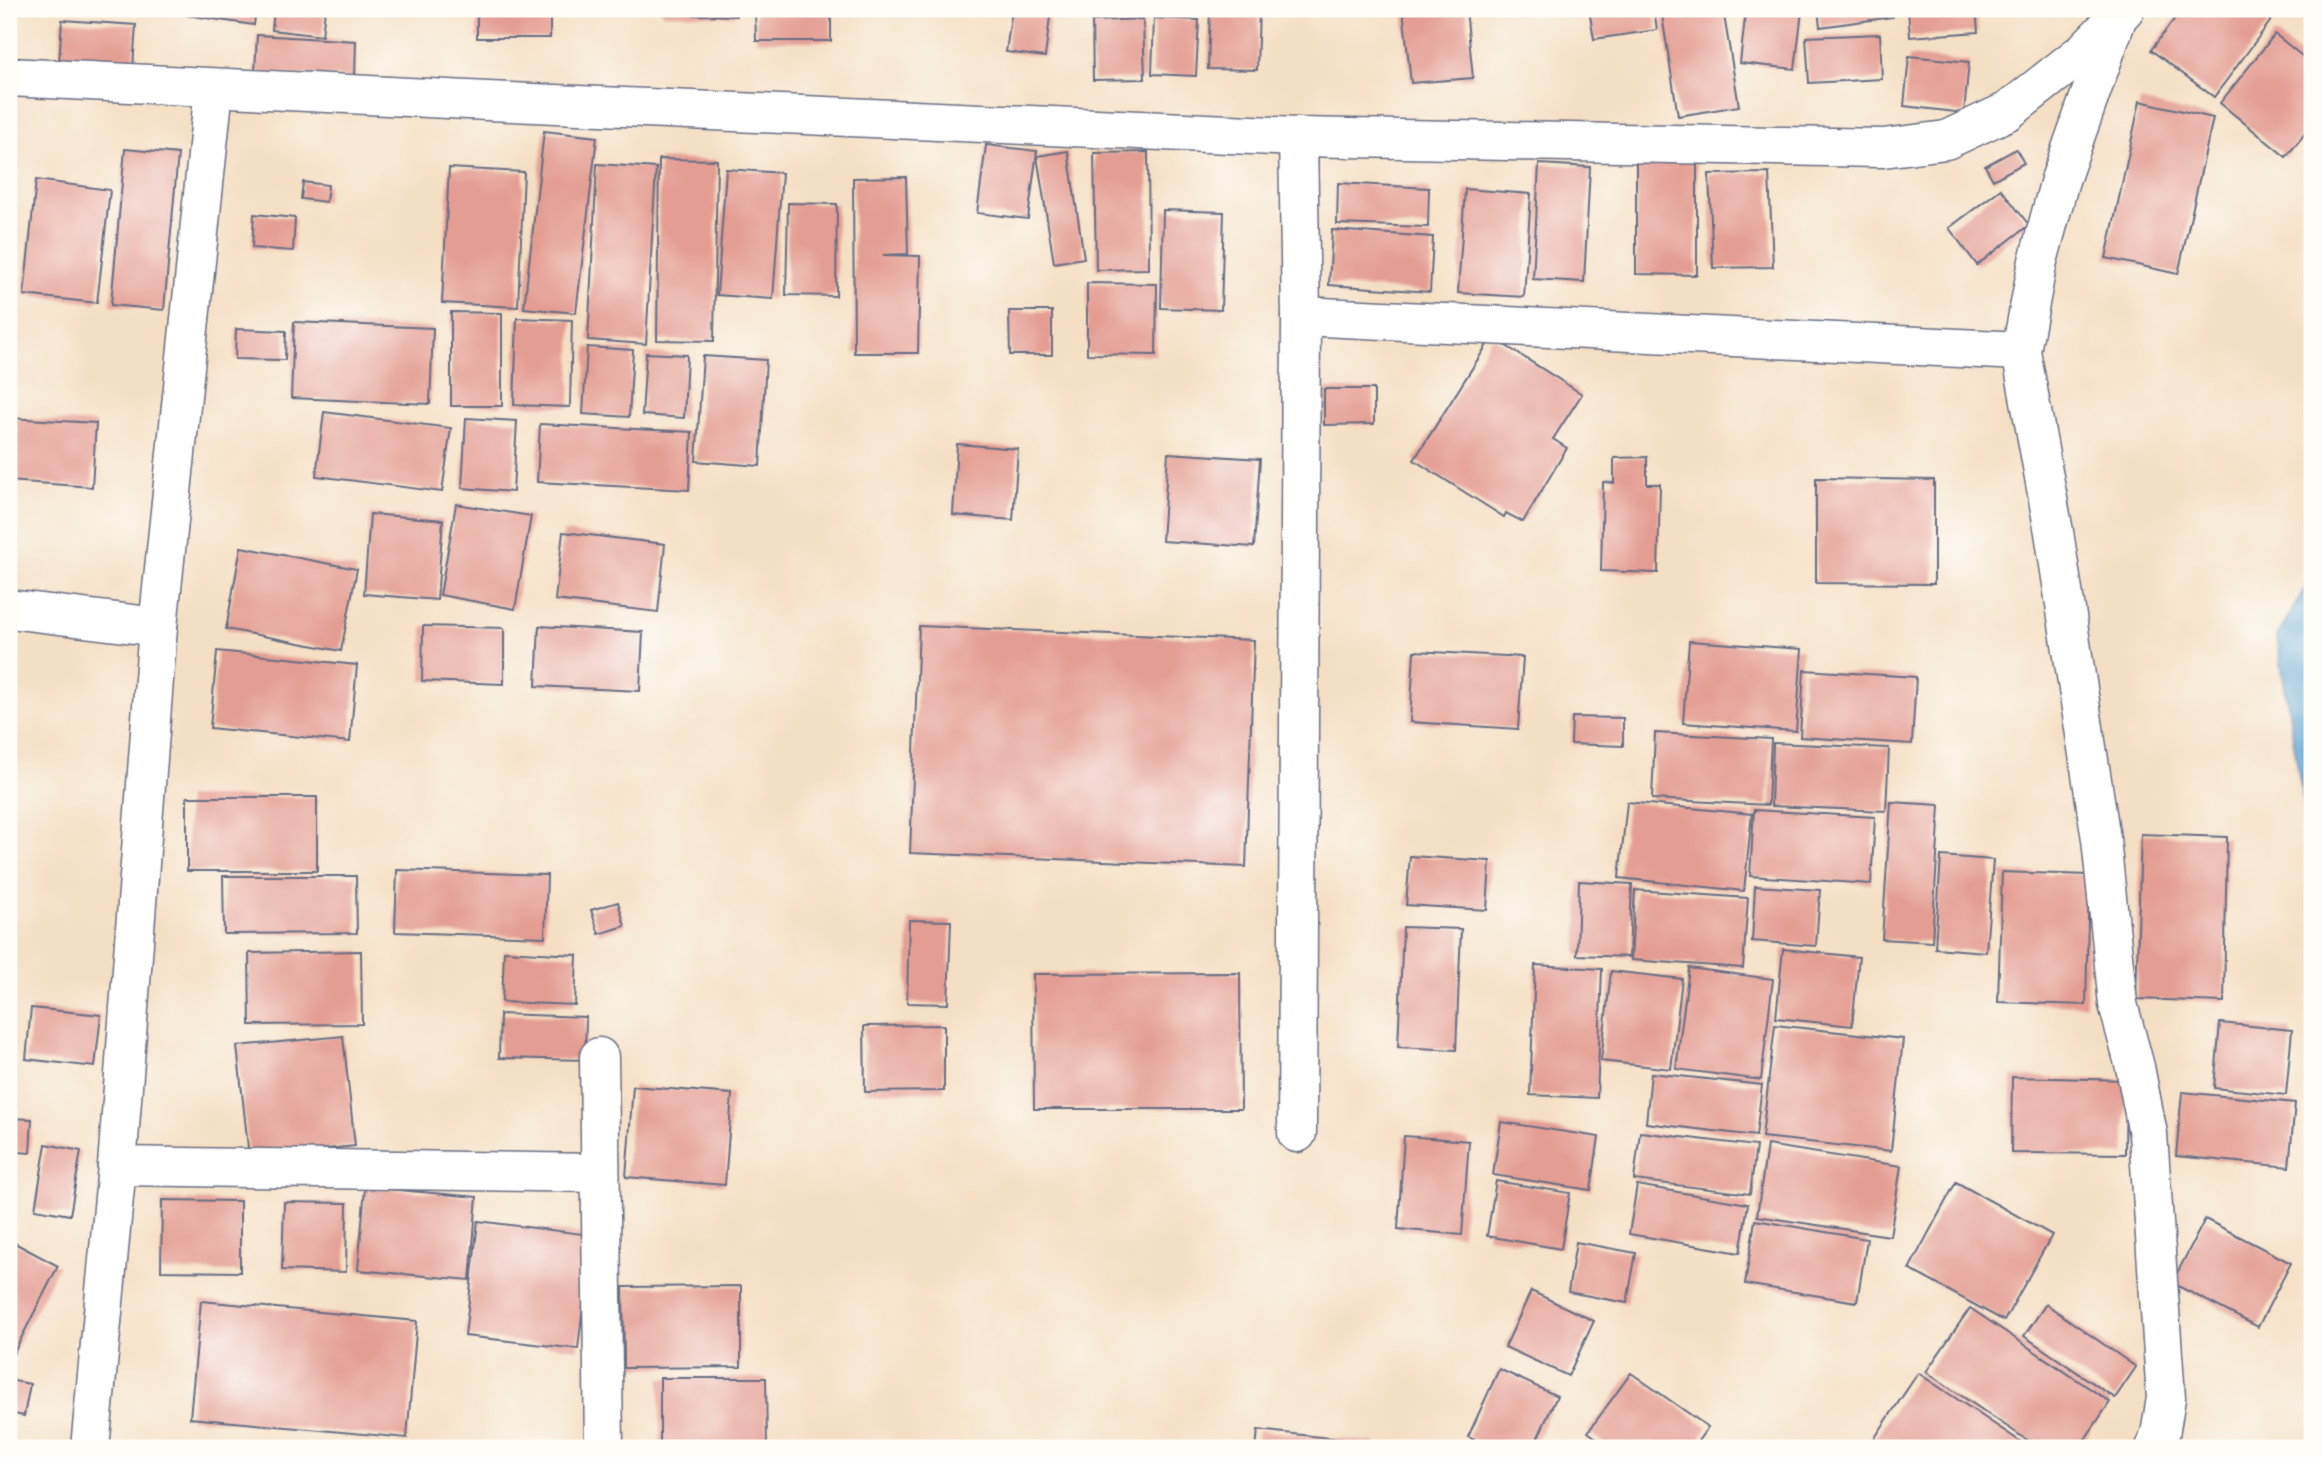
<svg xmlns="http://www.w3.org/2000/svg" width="2321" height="1457" font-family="'Comic Neue',sans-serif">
<rect width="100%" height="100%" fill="#fdfcf7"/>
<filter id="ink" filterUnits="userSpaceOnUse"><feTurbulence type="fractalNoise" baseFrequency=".0143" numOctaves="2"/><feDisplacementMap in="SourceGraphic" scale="14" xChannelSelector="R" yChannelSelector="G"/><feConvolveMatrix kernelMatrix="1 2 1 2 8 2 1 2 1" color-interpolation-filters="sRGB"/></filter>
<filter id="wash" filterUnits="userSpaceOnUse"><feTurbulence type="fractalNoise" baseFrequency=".00686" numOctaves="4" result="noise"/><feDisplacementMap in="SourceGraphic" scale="28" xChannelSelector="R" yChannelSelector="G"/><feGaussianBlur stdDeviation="1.57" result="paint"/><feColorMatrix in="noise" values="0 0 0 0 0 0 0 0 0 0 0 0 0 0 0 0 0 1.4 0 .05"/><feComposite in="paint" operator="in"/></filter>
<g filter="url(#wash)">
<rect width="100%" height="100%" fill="#f5dfc4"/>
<path fill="#5ca1d1" stroke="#3c6898" stroke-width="2" d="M 2312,576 L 2312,857 L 2277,637 Z"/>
<g id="blocks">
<g fill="#e49d93">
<path d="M 187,9 L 256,9 L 254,25 L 186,15 Z"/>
<path d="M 274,9 L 325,9 L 322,36 L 272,30 Z"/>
<rect x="477" y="9" width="73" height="29"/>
<path d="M 662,9 L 736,9 L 736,16 L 662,14 Z"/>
<path d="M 755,9 L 831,9 L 831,41 L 756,41 Z"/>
<path d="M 1012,9 L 1051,9 L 1045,57 L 1006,52 Z"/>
<path d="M 1210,9 L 1259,9 L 1257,70 L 1208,69 Z"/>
<path d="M 1403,9 L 1466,9 L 1473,78 L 1411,83 Z"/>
<path d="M 1589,9 L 1654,9 L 1657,30 L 1594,39 Z"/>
<path d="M 1661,9 L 1723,9 L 1739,106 L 1678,116 Z"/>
<path d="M 1746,9 L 1802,11 L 1795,69 L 1740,63 Z"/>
<path d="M 1818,9 L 1892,9 L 1893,17 L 1820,27 Z"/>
<path d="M 1908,9 L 1976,9 L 1978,32 L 1910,37 Z"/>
<path d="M 2182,9 L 2258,9 L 2272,19 L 2214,97 L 2151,50 Z"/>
<path d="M 1154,18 L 1199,20 L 1196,76 L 1152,74 Z"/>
<path d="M 1143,19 L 1145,79 L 1093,80 L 1092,21 Z"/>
<path d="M 62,20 L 136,25 L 133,68 L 59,63 Z"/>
<path d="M 1880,34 L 1882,79 L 1809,83 L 1806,37 Z"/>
<path d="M 2275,34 L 2312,64 L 2312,125 L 2286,157 L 2220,103 Z"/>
<path d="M 257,35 L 356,41 L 355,78 L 255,72 Z"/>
<path d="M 1909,56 L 1969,62 L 1964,113 L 1904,106 Z"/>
<path d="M 2140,101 L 2213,118 L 2178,274 L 2106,258 Z"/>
<path d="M 544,131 L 597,137 L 576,313 L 524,308 Z"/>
<path d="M 986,145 L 1037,151 L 1028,219 L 977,213 Z"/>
<path d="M 125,149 L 178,154 L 164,310 L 111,305 Z"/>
<path d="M 2016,149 L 2024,163 L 1993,180 L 1985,166 Z"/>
<path d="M 1068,151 L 1084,258 L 1054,263 L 1037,156 Z"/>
<path d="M 1148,152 L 1149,269 L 1096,270 L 1094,153 Z"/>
<path d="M 659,159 L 717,160 L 714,341 L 657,340 Z"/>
<path d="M 1636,160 L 1697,160 L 1697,275 L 1636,274 Z"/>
<path d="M 597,164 L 656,168 L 646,344 L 588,340 Z"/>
<path d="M 1539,164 L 1590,167 L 1584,282 L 1533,279 Z"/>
<path d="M 449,168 L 524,172 L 518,307 L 442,303 Z"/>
<path d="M 726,169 L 782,173 L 773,299 L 717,295 Z"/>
<path d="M 1769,173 L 1773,267 L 1713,268 L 1709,174 Z"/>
<path d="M 906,177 L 908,254 L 883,255 L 920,256 L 918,353 L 854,353 L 853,178 Z"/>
<path d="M 36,180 L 110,190 L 97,303 L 24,295 Z"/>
<path d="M 303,182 L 328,185 L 326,202 L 301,199 Z"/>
<path d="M 1338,183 L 1429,188 L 1428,227 L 1337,224 Z"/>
<path d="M 1465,189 L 1531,194 L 1524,297 L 1458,293 Z"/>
<path d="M 2001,189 L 2029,225 L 1977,265 L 1949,228 Z"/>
<path d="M 788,203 L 837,204 L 836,296 L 786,295 Z"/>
<path d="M 1163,210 L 1224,212 L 1221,310 L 1161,308 Z"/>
<path d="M 254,214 L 295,218 L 293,251 L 252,248 Z"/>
<path d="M 1332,230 L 1433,237 L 1430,292 L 1329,285 Z"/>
<path d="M 1087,283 L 1157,284 L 1156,355 L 1087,354 Z"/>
<path d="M 1009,311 L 1052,311 L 1052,355 L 1010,355 Z"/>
<path d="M 451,312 L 502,313 L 502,406 L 451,406 Z"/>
<path d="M 517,318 L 572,320 L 570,407 L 514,405 Z"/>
<path d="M 294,322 L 433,328 L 430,404 L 291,398 Z"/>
<path d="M 236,329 L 286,331 L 285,360 L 235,359 Z"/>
<path d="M 1492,337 L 1582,394 L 1553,439 L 1567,448 L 1523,522 L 1506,513 L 1504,517 L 1414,460 Z"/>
<path d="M 587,347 L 633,350 L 629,417 L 583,414 Z"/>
<path d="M 646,353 L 687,355 L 684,418 L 642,415 Z"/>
<path d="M 703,356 L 766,360 L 760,466 L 696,461 Z"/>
<path d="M 1324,389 L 1374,389 L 1374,424 L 1324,425 Z"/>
<path d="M 324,412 L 451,428 L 442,492 L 316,476 Z"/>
<path d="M 9,418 L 96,423 L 92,487 L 9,481 Z"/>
<path d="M 466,418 L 517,421 L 513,492 L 462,488 Z"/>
<path d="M 540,424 L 692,432 L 689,490 L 537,482 Z"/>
<path d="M 957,444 L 1018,449 L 1013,520 L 953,515 Z"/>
<path d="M 1168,453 L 1260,459 L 1254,547 L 1162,541 Z"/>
<path d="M 1647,457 L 1647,484 L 1660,484 L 1658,573 L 1601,571 L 1603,482 L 1614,483 L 1614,458 Z"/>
<path d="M 1816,478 L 1934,480 L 1934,584 L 1816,583 Z"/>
<path d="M 456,504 L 531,516 L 515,609 L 440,595 Z"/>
<path d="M 370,514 L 443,520 L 437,600 L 364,594 Z"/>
<path d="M 563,532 L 665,544 L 658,612 L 555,600 Z"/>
<path d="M 241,547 L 357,569 L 341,651 L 226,629 Z"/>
<path d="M 423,626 L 504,628 L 504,684 L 422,681 Z"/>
<path d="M 539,626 L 643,632 L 640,691 L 536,686 Z"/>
<path d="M 919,626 L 1254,640 L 1246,867 L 910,853 Z"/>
<path d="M 1689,641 L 1802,649 L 1796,731 L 1683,723 Z"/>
<path d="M 217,651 L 357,665 L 350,742 L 210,728 Z"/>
<path d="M 1414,651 L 1523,657 L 1518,729 L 1410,722 Z"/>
<path d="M 1804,670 L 1916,677 L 1912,744 L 1800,737 Z"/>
<path d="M 1572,717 L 1623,718 L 1623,746 L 1571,744 Z"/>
<path d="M 1655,733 L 1771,739 L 1768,805 L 1652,799 Z"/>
<path d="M 1773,743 L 1889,748 L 1886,811 L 1771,806 Z"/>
<rect x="187" y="797" width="130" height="74"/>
<path d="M 1627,802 L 1752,814 L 1744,891 L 1619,878 Z"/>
<path d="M 1891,802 L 1940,805 L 1932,942 L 1882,939 Z"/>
<path d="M 1754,810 L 1875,817 L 1871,884 L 1750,876 Z"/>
<path d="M 2141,834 L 2227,837 L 2224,1002 L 2136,999 Z"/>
<path d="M 1410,856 L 1490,861 L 1487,910 L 1406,905 Z"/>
<path d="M 1941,856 L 1993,860 L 1986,952 L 1935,948 Z"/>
<path d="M 397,870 L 547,875 L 545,937 L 395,932 Z"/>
<path d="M 2002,872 L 2089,875 L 2086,1005 L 1998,1002 Z"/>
<path d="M 223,876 L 356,876 L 357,933 L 224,934 Z"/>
<path d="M 1579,881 L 1632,884 L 1629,957 L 1577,955 Z"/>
<path d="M 1755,886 L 1820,890 L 1816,946 L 1752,941 Z"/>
<path d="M 1635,890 L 1748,898 L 1743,968 L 1631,960 Z"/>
<path d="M 618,902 L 625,926 L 599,934 L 591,910 Z"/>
<path d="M 909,920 L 951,921 L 948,1004 L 907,1003 Z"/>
<path d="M 1403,927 L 1461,929 L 1456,1050 L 1398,1047 Z"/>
<path d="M 1783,949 L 1859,957 L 1852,1026 L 1776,1018 Z"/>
<path d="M 361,951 L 362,1024 L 250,1025 L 249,953 Z"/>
<path d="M 504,951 L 577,955 L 575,1005 L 502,1002 Z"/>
<path d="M 1535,965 L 1602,969 L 1597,1098 L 1530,1095 Z"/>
<path d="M 1689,968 L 1773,979 L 1761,1080 L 1676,1069 Z"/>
<path d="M 1611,971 L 1682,979 L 1671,1069 L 1601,1061 Z"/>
<path d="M 1240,973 L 1241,1109 L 1034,1109 L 1033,974 Z"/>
<path d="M 31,1008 L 101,1015 L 95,1067 L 26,1059 Z"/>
<path d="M 500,1014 L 586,1017 L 585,1060 L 499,1058 Z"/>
<path d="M 2220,1023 L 2292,1030 L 2286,1095 L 2214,1088 Z"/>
<path d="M 944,1025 L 944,1091 L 865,1092 L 864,1026 Z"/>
<path d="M 1775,1025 L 1903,1039 L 1891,1151 L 1762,1137 Z"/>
<path d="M 343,1036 L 355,1146 L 249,1157 L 237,1046 Z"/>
<path d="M 1651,1073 L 1762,1085 L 1756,1136 L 1646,1123 Z"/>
<path d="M 2012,1077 L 2126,1080 L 2125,1154 L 2011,1153 Z"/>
<path d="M 633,1086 L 732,1094 L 725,1185 L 626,1177 Z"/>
<path d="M 2182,1092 L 2295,1103 L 2289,1167 L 2176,1156 Z"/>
<path d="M 9,1118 L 32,1119 L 30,1153 L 9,1151 Z"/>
<path d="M 1501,1122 L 1599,1137 L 1591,1190 L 1493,1175 Z"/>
<path d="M 1640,1132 L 1756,1146 L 1750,1194 L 1634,1180 Z"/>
<path d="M 1404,1136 L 1469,1141 L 1462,1235 L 1398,1229 Z"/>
<path d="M 46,1144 L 81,1151 L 70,1215 L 35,1209 Z"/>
<path d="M 1767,1145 L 1901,1166 L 1890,1236 L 1757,1216 Z"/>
<path d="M 1496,1181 L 1570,1193 L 1561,1249 L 1487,1236 Z"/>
<path d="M 1956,1182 L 2052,1235 L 2004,1321 L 1909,1269 Z"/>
<path d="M 1637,1185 L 1748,1204 L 1740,1253 L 1629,1234 Z"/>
<path d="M 365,1187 L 477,1197 L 470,1280 L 358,1270 Z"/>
<path d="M 162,1200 L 240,1201 L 240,1272 L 161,1271 Z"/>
<path d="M 284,1202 L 347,1203 L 346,1272 L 282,1270 Z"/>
<path d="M 2205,1219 L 2291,1263 L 2258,1327 L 2172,1283 Z"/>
<path d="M 1755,1220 L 1867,1239 L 1857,1302 L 1745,1284 Z"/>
<path d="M 478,1221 L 591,1235 L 578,1349 L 465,1336 Z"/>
<path d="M 9,1240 L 58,1266 L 9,1362 Z"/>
<path d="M 1576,1242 L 1636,1253 L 1627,1303 L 1568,1292 Z"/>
<path d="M 741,1286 L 741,1367 L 624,1368 L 623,1287 Z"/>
<path d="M 1531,1291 L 1594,1321 L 1568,1376 L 1505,1347 Z"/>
<path d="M 201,1301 L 417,1321 L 407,1438 L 190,1418 Z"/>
<path d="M 2046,1304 L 2136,1367 L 2115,1398 L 2024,1336 Z"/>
<path d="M 1970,1308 L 2110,1402 L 2079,1448 L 2039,1448 L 1926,1372 Z"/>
<path d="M 1499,1369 L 1557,1396 L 1533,1448 L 1492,1448 L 1468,1437 Z"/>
<path d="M 1631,1373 L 1708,1427 L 1693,1448 L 1610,1448 L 1588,1432 Z"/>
<path d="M 1918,1373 L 2030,1448 L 1868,1448 Z"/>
<path d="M 660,1378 L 766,1378 L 767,1448 L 660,1448 Z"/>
<path d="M 9,1380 L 30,1384 L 24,1416 L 9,1413 Z"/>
<path d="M 1258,1430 L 1376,1443 L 1375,1448 L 1256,1448 Z"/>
</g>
</g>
</g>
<g filter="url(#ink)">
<use href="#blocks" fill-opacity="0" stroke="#676d82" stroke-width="2"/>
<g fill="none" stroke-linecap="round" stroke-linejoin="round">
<defs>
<g id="minor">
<path d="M 2118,16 L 2060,180 L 2038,261 L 2021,351 L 2054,532 L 2101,839 L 2118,1004 L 2135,1067 L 2148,1134 L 2166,1398 L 2160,1435 L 2155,1448"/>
<path d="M 1301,316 L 2021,351"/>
<path d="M 9,609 L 158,627"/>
<path d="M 599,1057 L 604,1448"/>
<path d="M 1297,1133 L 1301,316 L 1298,137"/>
<path d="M 117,1166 L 599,1173"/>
<path d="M 90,1448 L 117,1166 L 158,627 L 214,88"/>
</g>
<path id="major" d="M 9,77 L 488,101 L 1298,137 L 1883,148 L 1946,140 L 2008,111 L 2083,52 L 2125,9"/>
</defs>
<use href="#minor" stroke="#676d82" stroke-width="41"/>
<use href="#major" stroke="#676d82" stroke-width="41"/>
<use href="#minor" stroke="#fff" stroke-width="38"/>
<use href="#major" stroke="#fff" stroke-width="38"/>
</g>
</g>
<rect width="2321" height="1457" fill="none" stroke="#fdfcf7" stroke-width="35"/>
</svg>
